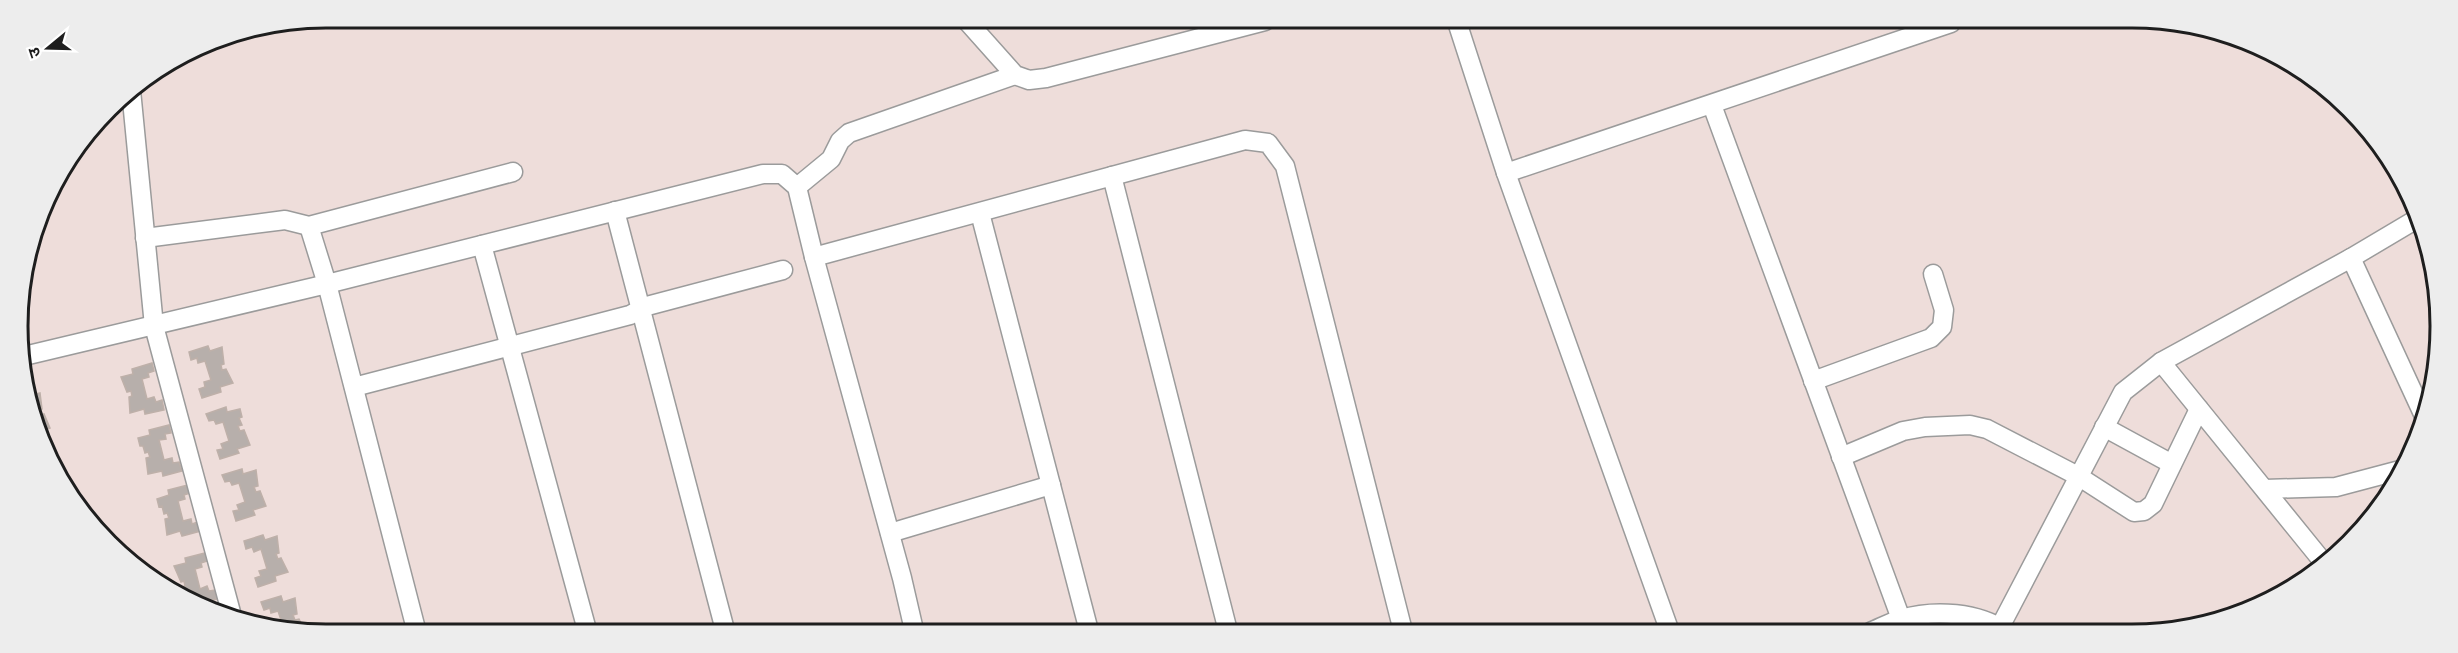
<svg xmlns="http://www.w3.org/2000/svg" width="2458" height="653" font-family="Signika,'Noto Sans Devanagari',sans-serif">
<rect width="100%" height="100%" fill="#eeeae5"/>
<path fill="#eeddda" d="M 327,18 L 2191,24 L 2303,70 L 2388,155 L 2434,266 L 2434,386 L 2408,463 L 2349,545 L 2268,603 L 2171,632 L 267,629 L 172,593 L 82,514 L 29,407 L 19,306 L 50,190 L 123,95 L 209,41 Z"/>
<g fill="#b7afab" stroke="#beb0a9" stroke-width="1.5">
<path d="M 208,346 L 210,351 L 222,347 L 224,364 L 221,365 L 222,370 L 226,369 L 233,383 L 220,387 L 221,392 L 202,398 L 199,389 L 205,387 L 204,382 L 211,380 L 205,361 L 198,363 L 197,358 L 191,360 L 189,352 Z"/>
<path d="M 152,363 L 154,371 L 148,373 L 149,377 L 142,379 L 147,399 L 154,397 L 156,402 L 162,400 L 164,410 L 145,414 L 144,409 L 130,413 L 129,397 L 132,396 L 131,391 L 127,392 L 121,377 L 133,374 L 132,369 Z"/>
<path d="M 40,393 L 42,409 L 38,410 L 40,415 L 44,414 L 50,428 L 41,431 L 29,407 L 28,396 Z"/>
<path d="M 226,407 L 227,412 L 240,409 L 242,417 L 239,418 L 242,425 L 238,426 L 240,431 L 244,430 L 250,445 L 237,449 L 239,453 L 220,459 L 217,450 L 223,449 L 221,444 L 229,441 L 223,422 L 216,424 L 214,420 L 209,421 L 206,414 Z"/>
<path d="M 169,425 L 171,433 L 165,434 L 166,439 L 159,440 L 164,460 L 172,458 L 173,463 L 179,462 L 182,471 L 163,476 L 162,471 L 148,474 L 146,458 L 150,457 L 148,452 L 145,453 L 143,446 L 140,446 L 138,438 L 150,435 L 149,430 Z"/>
<path d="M 242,469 L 243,474 L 256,470 L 258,486 L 254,487 L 256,492 L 260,491 L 266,506 L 253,510 L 255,515 L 236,521 L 233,511 L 239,510 L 237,505 L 245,502 L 239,483 L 232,485 L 230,481 L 225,482 L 222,475 Z"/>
<path d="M 188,485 L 190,493 L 184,495 L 185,499 L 178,501 L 183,521 L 191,519 L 192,524 L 198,522 L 201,531 L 182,536 L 180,531 L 167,535 L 165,519 L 169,518 L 167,513 L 164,514 L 162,506 L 159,507 L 157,499 L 169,495 L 168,490 Z"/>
<path d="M 263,535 L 265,540 L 277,536 L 279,553 L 276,554 L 278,559 L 281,558 L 288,572 L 275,576 L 276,581 L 258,587 L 255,578 L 261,576 L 259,571 L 267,569 L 261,549 L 254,552 L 252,547 L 246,549 L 244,541 Z"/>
<path d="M 205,553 L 207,561 L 201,563 L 202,567 L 195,569 L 200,589 L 207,586 L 209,591 L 215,590 L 217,599 L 199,604 L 197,599 L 191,601 L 182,597 L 182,587 L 185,586 L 184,581 L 181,582 L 174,566 L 186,563 L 185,558 Z"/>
<path d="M 281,596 L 283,602 L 295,598 L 297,614 L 293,615 L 295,620 L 299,619 L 304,629 L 284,629 L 278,611 L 271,613 L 270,608 L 264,610 L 261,602 Z"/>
</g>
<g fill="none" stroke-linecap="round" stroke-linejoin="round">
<defs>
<g id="minor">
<path d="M 966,20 L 1015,75 L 1029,80 L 1046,78 L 1265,21"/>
<path d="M 1457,22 L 1506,173 L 1670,632"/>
<path d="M 131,90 L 154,326 L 232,616"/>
<path d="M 1712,105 L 1901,619"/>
<path d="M 1506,173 L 1951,23"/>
<path d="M 1112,176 L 1228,631"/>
<path d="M 797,187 L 831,159 L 840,141 L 849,133 L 1015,75"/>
<path d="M 615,211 L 725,630"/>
<path d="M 980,213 L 1089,631"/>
<path d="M 309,226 L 327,284 L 416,629"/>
<path d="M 145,238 L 285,220 L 309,226 L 513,172"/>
<path d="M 482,245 L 587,630"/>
<path d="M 814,257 L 1245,140 L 1268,143 L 1285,166 L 1403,631"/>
<path d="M 2351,258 L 2424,416"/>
<path d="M 24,356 L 327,284 L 763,174 L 782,174 L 797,187 L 814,257 L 902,578 L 914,630"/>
<path d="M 2161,362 L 2324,563"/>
<path d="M 1813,381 L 1931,338 L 1942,327 L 1944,310 L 1933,274"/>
<path d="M 354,387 L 630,315 L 647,306 L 783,270"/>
<path d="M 2104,427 L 2172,464"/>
<path d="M 1841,457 L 1903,431 L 1925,427 L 1970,425 L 1987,429 L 2078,476 L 2134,512 L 2144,511 L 2153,504 L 2199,409"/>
<path d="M 2265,489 L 2336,487 L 2404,469"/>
<path d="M 890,533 L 1051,485"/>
<path d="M 2000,627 L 2123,392 L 2161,362 L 2351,258 L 2415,220"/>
<path d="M 1870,632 C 1880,628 1891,622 1901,619 C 1935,609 1978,612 2007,632"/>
</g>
</defs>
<use href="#minor" stroke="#9b9b9b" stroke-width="21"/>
<use href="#minor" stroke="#fff" stroke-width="18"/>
</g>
<path d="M0 0H2458V653H0ZM326 28H2132A298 298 0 0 1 2430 326V326A298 298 0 0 1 2132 624H326A298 298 0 0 1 28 326V326A298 298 0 0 1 326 28Z" fill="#ededed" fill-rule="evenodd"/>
<path fill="none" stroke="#1e1e1e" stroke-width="3" d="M326 28H2132A298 298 0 0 1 2430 326V326A298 298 0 0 1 2132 624H326A298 298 0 0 1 28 326V326A298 298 0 0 1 326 28Z"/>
<g transform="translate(48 48) rotate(251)" stroke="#ffffff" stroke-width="4.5" paint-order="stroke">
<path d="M0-4.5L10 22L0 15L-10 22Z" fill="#1e1e1e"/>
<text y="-9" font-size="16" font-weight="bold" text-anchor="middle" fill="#1e1e1e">उ</text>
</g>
</svg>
